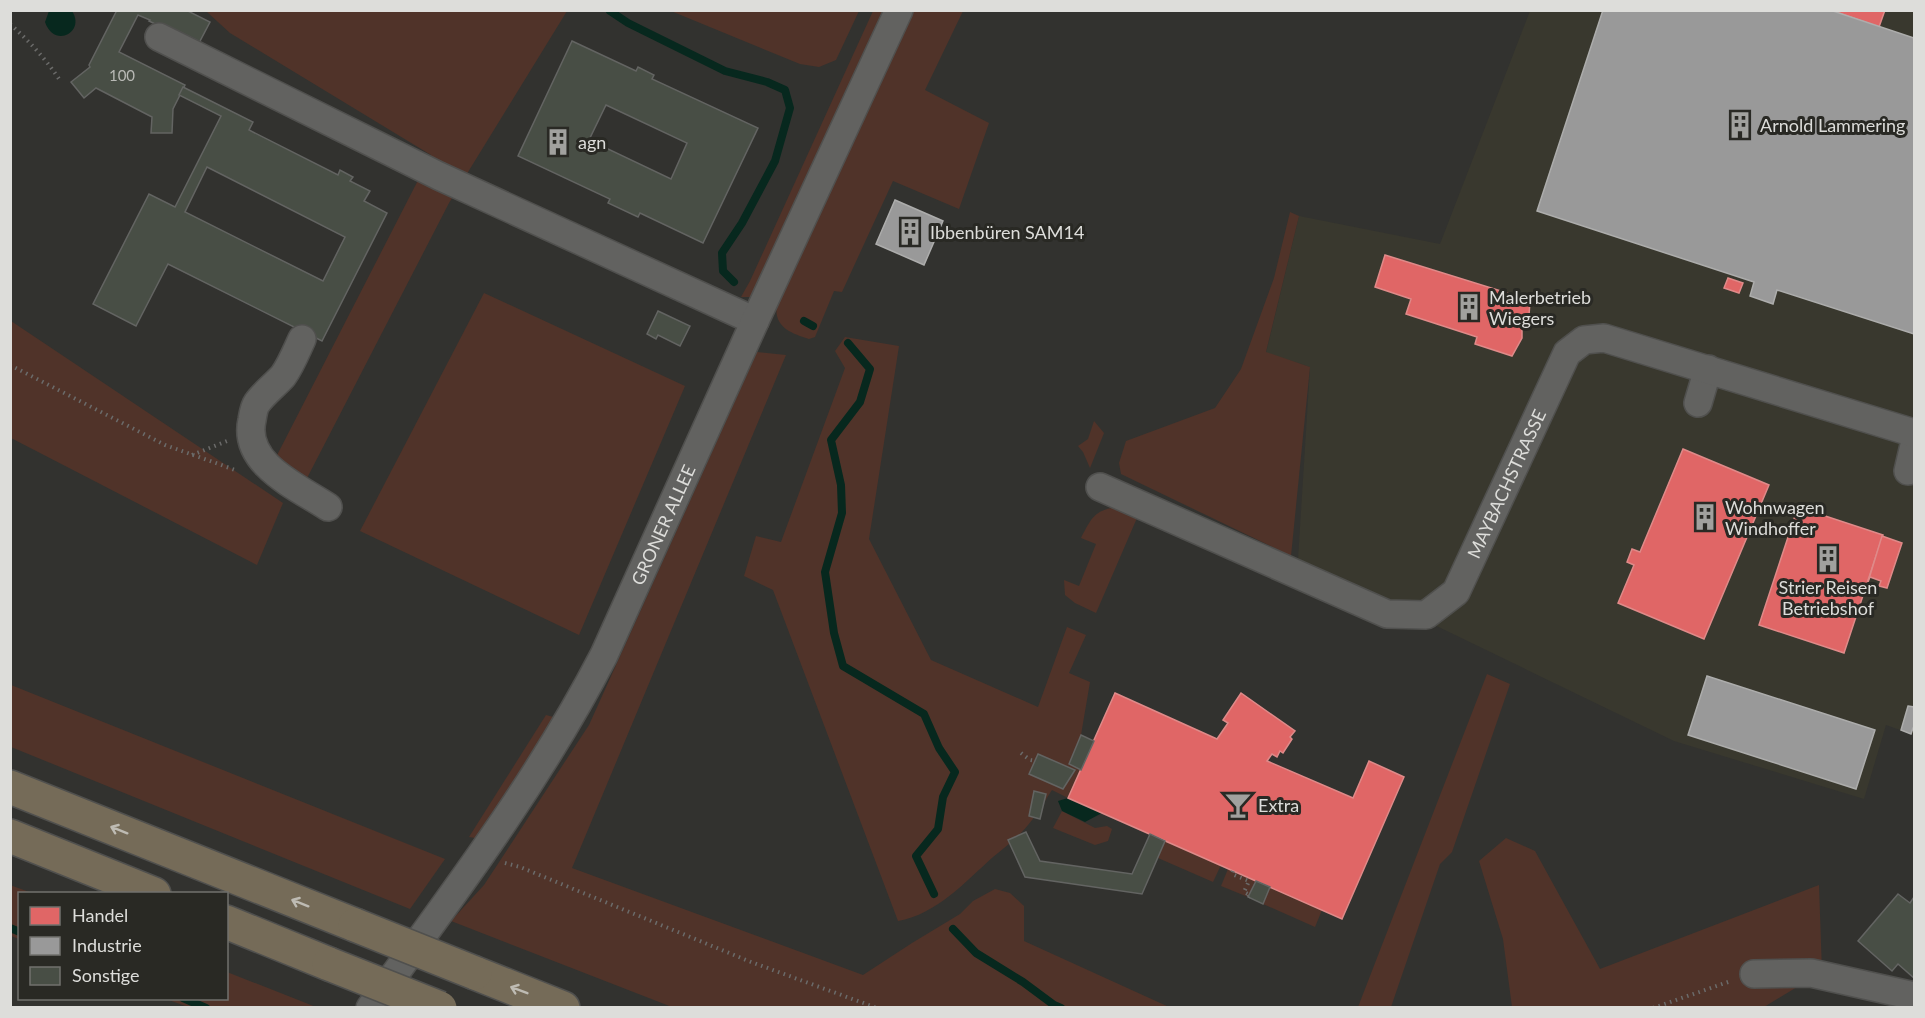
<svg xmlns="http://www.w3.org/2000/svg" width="1925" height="1018" font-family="Lato,sans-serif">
<rect width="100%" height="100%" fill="#32322f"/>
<path fill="#39382e" d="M 1530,11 L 1914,11 L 1914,735 L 1886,725 L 1864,799 L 1674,741 L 1298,559 L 1310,367 L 1266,353 L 1299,216 L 1440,244 Z"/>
<g fill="#503329">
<path d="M 206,11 L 567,11 L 449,203 L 305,482 L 272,465 L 431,155 L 230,33 Z"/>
<path d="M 671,11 L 859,11 L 836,60 L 819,67 L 800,64 Z"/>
<path d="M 873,11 L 889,11 L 754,294 L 750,297 L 741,297 L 750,281 Z"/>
<path d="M 909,11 L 963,11 L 925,90 L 989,123 L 959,209 L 893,181 L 842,292 L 834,291 L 815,337 L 809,339 C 791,333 773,327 777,304 Z"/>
<path d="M 1290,212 L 1299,216 L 1266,352 L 1310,367 L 1291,556 L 1121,474 L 1119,463 L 1126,441 L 1215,408 L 1241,369 L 1274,278 Z"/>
<path d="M 484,293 L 685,386 L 579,635 L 360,531 Z"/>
<path d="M 11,321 L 283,503 L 257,565 L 11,438 Z"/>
<path d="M 845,337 L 899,346 L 869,539 L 931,660 L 1038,707 L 1067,627 L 1086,635 L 1069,673 L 1090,682 L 1081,735 L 1069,764 L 1081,770 L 1068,798 L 1052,790 C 1044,802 1037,815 1028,825 C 1019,837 1005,847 993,857 C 965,882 937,914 898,921 L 773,590 L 744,576 L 756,536 L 781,542 L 845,368 L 835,351 Z"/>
<path d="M 757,352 L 786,355 L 572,868 L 863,975 L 912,943 L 960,914 L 973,901 L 995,889 L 1010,893 L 1024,906 L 1024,941 L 1169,1007 L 672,1007 L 451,921 L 484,885 L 589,725 Z"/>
<path d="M 1094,421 L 1104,433 L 1090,468 L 1083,452 L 1078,446 L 1088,439 Z"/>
<path d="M 1117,507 L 1137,518 L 1096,613 L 1075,603 L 1065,595 L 1064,580 L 1079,586 L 1096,544 L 1081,538 C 1091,519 1094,510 1117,507 Z"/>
<path d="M 1487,674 L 1510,684 L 1452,852 L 1440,864 L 1391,1007 L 1358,1007 Z"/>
<path d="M 10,685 L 11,685 L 445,859 L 410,909 L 11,747 Z"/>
<path d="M 546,715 L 561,719 L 481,839 L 469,837 Z"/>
<path d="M 1062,811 L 1095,828 L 1107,826 L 1112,829 L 1108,841 L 1095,845 L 1053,828 Z"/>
<path d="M 1506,838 L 1535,851 L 1600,969 L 1819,885 L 1822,972 L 1764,1007 L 1512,1007 L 1503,939 L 1479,861 Z"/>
<path d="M 1165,841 L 1221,865 L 1213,882 L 1158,858 Z"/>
<path d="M 1228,869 L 1256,881 L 1248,897 L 1221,886 Z"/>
<path d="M 10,885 L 32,893 L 20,894 L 19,939 L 11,936 Z"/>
<path d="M 1270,887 L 1322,910 L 1315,927 L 1263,904 Z"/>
<path d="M 227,972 L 316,1007 L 188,1007 L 166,999 L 226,998 Z"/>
</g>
<g fill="#07281e">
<path d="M 49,11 L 72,11 C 86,32 54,49 45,22 Z"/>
<path d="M 1068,798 L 1102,813 L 1085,822 L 1062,811 L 1058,801 Z"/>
</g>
<g fill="#e06666" stroke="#df8a89" stroke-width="1.5">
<path d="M 1830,10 L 1885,10 L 1879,27 Z"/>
<path d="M 1385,255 L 1530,300 L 1529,316 L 1522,325 L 1522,338 L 1512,356 L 1475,344 L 1477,337 L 1406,314 L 1411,299 L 1375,287 Z"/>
<path d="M 1728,278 L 1743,283 L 1739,293 L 1724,288 Z"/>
<path d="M 1683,449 L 1769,485 L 1704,639 L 1618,603 L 1634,565 L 1627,562 L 1632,549 L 1640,552 Z"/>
<path d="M 1798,507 L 1883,535 L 1844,653 L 1759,625 Z"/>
<path d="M 1882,536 L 1902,543 L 1887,588 L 1879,586 L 1881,581 L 1870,577 L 1868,582 Z"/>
<path d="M 1115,693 L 1217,739 L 1228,723 L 1223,720 L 1241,693 L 1295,731 L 1290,737 L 1292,739 L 1283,753 L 1280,751 L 1277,757 L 1272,754 L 1267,761 L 1353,798 L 1369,761 L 1404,777 L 1342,919 L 1068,798 Z"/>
</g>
<g fill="#999" stroke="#adadac" stroke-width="1.5">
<path d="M 1603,10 L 1830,10 L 1914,38 L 1914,334 L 1777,290 L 1773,304 L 1750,296 L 1754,282 L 1537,211 Z"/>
<path d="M 895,200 L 943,221 L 924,265 L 876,244 Z"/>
<path d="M 1707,676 L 1875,730 L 1856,789 L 1688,735 Z"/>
<path d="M 1908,706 L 1914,707 L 1914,728 L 1913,728 L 1911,734 L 1901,730 Z"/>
</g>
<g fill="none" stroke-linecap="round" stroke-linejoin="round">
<g stroke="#07281e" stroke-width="8">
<path d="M 610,11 L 628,23 L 725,71 L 767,82 L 785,90 L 790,108 L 775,161 L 742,223 L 722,253 L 723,271 L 734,282"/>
<path d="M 804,321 L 813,326"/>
<path d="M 848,343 L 870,369 L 860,402 L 831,440 L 841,485 L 842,513 L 825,572 L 834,633 L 843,666 L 924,714 L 939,748 L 955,772 L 943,797 L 938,829 L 916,856 L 934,894"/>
<path d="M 10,928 L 20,932"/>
<path d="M 953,929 L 976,953 L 1023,982 L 1054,1005 L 1061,1008"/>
<path d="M 183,998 L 206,1008"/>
</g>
</g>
<g fill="#484e45" stroke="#636462" stroke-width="1.5" fill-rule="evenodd">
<path d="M 117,10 L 186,10 L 210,22 L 198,45 L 204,48 L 149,21 L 150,20 L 138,15 L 119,52 L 185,85 L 173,109 L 172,133 L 151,133 L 152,117 L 96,88 L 84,98 L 71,82 L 90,67 L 89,65 Z"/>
<path d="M 572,41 L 636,71 L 638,67 L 654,75 L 652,79 L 758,128 L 703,243 L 640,213 L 638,217 L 608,203 L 610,199 L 518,156 ZM 606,105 L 687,143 L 671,179 L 589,140 Z"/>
<path d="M 183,87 L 253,122 L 249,130 L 338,175 L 340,170 L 353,177 L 350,181 L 370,191 L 364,201 L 387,213 L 322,341 L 168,264 L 136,326 L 93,304 L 149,194 L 175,207 L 221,116 L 179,95 ZM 207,167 L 345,237 L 323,281 L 185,212 Z"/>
<path d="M 658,311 L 690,326 L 680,346 L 658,335 L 656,339 L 647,334 Z"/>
<path d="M 1081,735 L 1094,741 L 1081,770 L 1069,764 Z"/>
<path d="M 1038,754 L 1075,770 L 1063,789 L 1029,774 Z"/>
<path d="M 1034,791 L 1046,794 L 1040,819 L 1029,816 Z"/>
<path d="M 1026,832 L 1040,861 L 1132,874 L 1150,834 L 1165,841 L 1142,894 L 1025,877 L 1008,840 Z"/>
<path d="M 1256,881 L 1270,887 L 1263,904 L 1248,897 Z"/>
<path d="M 1898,894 L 1910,903 L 1914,897 L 1914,978 L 1898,964 L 1892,971 L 1858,941 Z"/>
</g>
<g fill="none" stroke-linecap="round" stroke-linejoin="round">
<defs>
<g id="minor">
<path d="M 159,37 L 439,176 L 755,321"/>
<path d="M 302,339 C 296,352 291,365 283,376 C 275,385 264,393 257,403 C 254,407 253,414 252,420 C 242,464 298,487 328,507"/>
<path d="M 1698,403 L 1708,369"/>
<path d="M 1908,471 L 1914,445"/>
<path id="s1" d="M 1100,487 L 1387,614 L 1426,615 L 1456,592 L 1567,353 L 1584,340 L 1604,338 L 1914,433"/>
<path d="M 1754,974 L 1811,973 L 1914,996"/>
<path id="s2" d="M 370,1008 C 454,893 539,781 604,655 L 755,321 L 899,10"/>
</g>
<g id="highway">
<path d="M 10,787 L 355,925"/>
<path d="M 10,836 L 154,894"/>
<path d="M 226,922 L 329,964"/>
<path d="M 475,973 L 563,1008"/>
</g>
</defs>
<use href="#minor" stroke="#50504e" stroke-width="30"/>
<use href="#highway" stroke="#50504e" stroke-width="36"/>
<g stroke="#6b6b6a" stroke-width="4" stroke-dasharray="1.5 4.5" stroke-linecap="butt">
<path d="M 10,24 C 29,41 45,58 59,79"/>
<path d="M 10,365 L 165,445 L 238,471"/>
<path d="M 192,455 L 227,441"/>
<path d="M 1021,753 L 1030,760 L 1036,761"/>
<path d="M 505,863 L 520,867 L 751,962 L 877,1008"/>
<path d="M 1233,871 L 1232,874 L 1249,881 L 1244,892 L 1250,895 L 1248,897"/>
<path d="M 1653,1008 L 1731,981"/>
</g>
<use href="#minor" stroke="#626260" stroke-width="27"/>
<use href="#highway" stroke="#756b58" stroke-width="33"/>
<defs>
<g id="highway-bridge">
<path d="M 355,925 L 475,973"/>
<path d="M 329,964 L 440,1008"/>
</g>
</defs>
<use href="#highway-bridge" stroke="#50504e" stroke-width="36" stroke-linecap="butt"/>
<use href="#highway-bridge" stroke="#756b58" stroke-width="33"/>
</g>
<defs><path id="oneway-shaft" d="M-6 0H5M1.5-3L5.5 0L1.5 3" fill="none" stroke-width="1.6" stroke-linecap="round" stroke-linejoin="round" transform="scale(1.5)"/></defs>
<g stroke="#bebbb3">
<use href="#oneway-shaft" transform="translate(119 830) rotate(-158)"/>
<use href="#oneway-shaft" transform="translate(300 903) rotate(-158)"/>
<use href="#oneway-shaft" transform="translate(519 990) rotate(-159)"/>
</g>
<defs>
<symbol id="building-bare" viewBox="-9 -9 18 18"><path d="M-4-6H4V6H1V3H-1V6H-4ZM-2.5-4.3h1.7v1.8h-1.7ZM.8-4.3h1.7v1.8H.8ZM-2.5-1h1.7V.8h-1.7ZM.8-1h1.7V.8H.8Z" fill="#a1a19e" stroke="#292924" stroke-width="2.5" paint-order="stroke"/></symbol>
<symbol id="bar-bare" viewBox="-9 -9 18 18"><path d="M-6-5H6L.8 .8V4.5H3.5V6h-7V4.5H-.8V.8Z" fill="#a1a19e" stroke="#292924" stroke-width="2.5" paint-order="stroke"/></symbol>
</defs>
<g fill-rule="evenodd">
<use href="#building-bare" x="1721" y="106" width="38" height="38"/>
<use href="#building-bare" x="539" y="123" width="38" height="38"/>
<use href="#building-bare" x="891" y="213" width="38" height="38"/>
<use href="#building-bare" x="1450" y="288" width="38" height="38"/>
<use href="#building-bare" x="1686" y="498" width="38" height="38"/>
<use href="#building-bare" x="1809" y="540" width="38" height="38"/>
<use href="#bar-bare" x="1219" y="786" width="38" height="38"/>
</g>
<g text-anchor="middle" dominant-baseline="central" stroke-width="6" stroke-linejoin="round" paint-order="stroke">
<g font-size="15" fill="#b8b9b5">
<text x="122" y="75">100</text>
</g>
<g font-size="18" fill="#ddddda" stroke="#292924" text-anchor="start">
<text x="1760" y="125">Arnold Lammering</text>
<text x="578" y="142">agn</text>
<text x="930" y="232">Ibbenbüren SAM14</text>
<text x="1489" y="297">Malerbetrieb<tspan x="1489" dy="21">Wiegers</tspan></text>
<text x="1725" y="507">Wohnwagen<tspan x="1725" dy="21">Windhoffer</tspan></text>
<text x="1828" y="587" text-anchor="middle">Strier Reisen<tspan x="1828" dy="21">Betriebshof</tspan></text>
<text x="1258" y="805">Extra</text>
</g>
<g font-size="18" fill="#ddddda" stroke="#292924">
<text stroke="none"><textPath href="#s1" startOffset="510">MAYBACHSTRASSE</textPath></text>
<text stroke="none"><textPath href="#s2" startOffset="567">GRONER ALLEE</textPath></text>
</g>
</g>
<rect width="1925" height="1018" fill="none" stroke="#ddddda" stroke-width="24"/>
<rect x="18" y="892" width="210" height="108" fill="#292924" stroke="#71716d" stroke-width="1.5"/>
<rect x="30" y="907" width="30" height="18" fill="#e06666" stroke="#71716d" stroke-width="1.5"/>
<text x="72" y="922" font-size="18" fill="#ddddda">Handel</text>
<rect x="30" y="937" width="30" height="18" fill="#999999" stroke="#71716d" stroke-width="1.5"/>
<text x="72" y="952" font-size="18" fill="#ddddda">Industrie</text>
<rect x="30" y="967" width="30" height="18" fill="#484e45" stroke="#71716d" stroke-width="1.5"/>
<text x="72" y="982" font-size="18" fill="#ddddda">Sonstige</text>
</svg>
